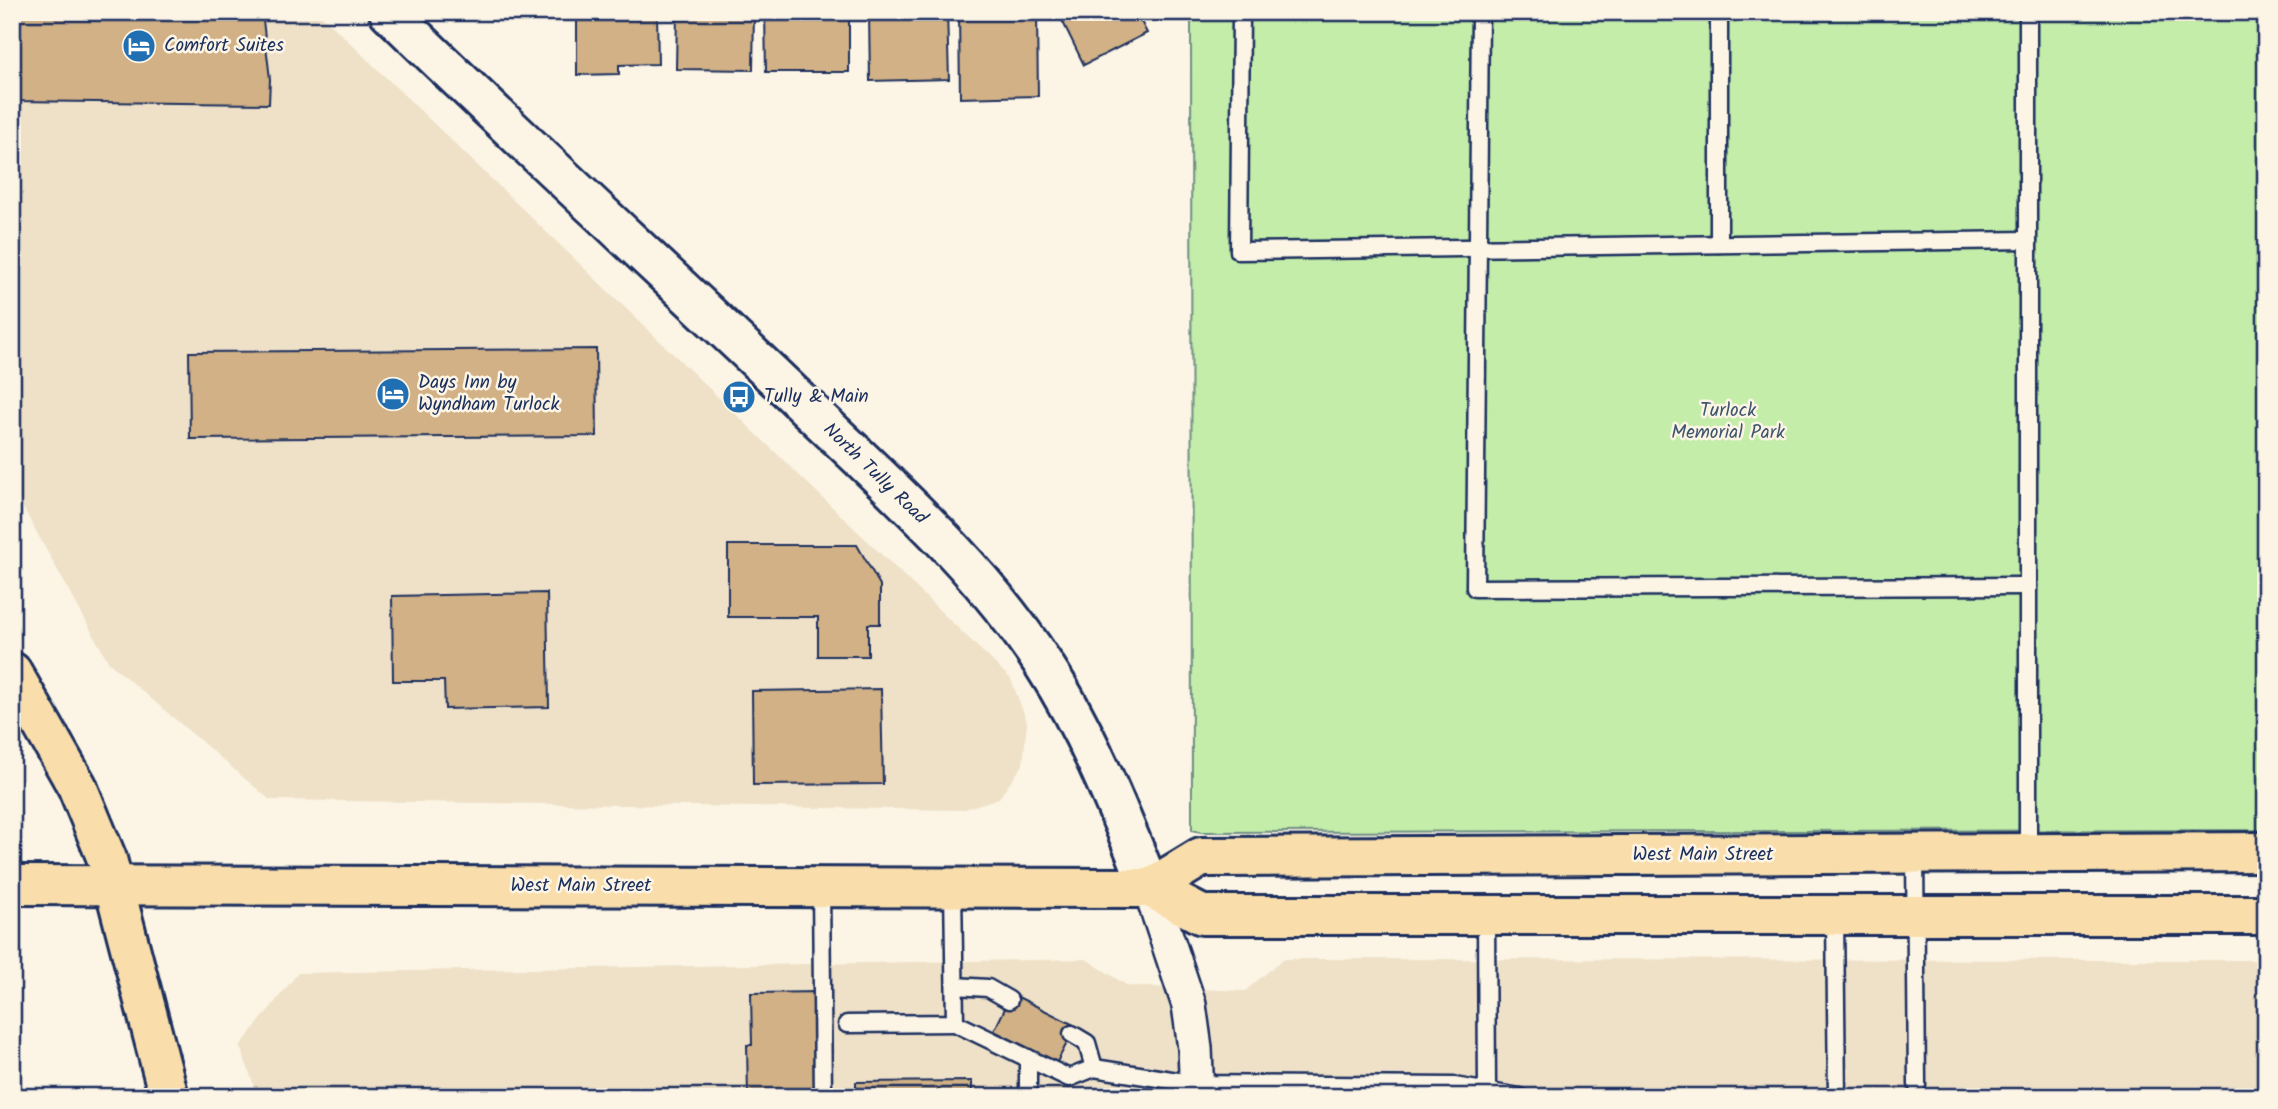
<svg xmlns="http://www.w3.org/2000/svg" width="2278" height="1109" font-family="Kalam,sans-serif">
<rect width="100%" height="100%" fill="#fcf5e5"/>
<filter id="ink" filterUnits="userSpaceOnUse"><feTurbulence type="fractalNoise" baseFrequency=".0143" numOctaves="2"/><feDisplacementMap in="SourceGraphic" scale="14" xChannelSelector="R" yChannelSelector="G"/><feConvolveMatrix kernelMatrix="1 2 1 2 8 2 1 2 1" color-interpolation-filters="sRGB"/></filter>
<g filter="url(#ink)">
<g fill="#efe1c8">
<path d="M 12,12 L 318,12 L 1011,679 L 1027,722 L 1023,765 L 999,798 L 962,810 L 270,800 L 109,663 L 12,488 Z"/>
<path d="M 1086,959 L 1128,986 L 1245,991 L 1283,959 L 2266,960 L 2266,1097 L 258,1097 L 240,1046 L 298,973 Z"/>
</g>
<path fill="#c3eda9" stroke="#6f8e84" stroke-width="2" d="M 1191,12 L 2266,12 L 2266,830 L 1201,832 L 1192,830 Z"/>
<g fill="#d1b185" stroke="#1b2f5e" stroke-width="2">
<path d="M 12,12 L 262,12 L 270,79 L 269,104 L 12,101 Z"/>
<path d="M 577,12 L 657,12 L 658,64 L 619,65 L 619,74 L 577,75 Z"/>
<path d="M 677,12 L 754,12 L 753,70 L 676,69 Z"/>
<path d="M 765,12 L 849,12 L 849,72 L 766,72 Z"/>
<path d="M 869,12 L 947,12 L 949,79 L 870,81 Z"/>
<path d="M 959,12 L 1037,12 L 1038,96 L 960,98 Z"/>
<path d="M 1058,12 L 1136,12 L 1147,33 L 1084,65 Z"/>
<path d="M 596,349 L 597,436 L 190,439 L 189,352 Z"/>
<path d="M 728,545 L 857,545 L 880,585 L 880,624 L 868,624 L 868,656 L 818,656 L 818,617 L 728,617 Z"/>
<path d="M 547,593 L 549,707 L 445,709 L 444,681 L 393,681 L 392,596 Z"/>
<path d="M 881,689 L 883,784 L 753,785 L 752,691 Z"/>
<path d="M 817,992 L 818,1092 L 812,1092 L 812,1097 L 748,1097 L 747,1045 L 752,1045 L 751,993 Z"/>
<path d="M 1012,994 L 1076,1026 L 1057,1062 L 994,1031 Z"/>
<path d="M 972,1081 L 972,1097 L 856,1097 L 856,1082 Z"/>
</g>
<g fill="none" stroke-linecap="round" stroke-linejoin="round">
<defs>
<g id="service">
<path d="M 1241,12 L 1239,251 L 2028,240"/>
<path d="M 1480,12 L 1475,588 L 2028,586"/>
<path d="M 1719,12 L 1719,244"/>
<path d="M 2028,12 L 2028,852"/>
<path d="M 1915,853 L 1917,1085"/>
<path d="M 821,887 L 823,1097"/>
<path d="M 1486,916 L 1487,1091"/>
<path d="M 1835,916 L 1837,1097"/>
<path d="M 955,986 L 988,988 L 1009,1000"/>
<path d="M 955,1023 L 1069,1078 L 1094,1068 L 1197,1084 L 1454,1086 L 1520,1097"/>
<path d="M 847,1024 L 955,1023 L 953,888"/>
<path d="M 1072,1034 L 1087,1043 L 1094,1068"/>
<path d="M 1028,1097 L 1028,1058"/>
</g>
<path id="minor" d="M 1150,888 L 1189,1005 L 1195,1048 L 1197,1097"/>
<path id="tertiary" d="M 389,12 C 524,144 664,271 800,401 C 886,484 979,564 1044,665 C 1089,734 1119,812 1150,888"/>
<g id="primary">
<path d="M 12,885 L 1150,888 L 1202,915 L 2266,915"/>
<path d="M 1150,888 L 1201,857 L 2266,852"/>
</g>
<path id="motorway" d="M 12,672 L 77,786 L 107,859 L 169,1097"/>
</defs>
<use href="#service" stroke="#1b2f5e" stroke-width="21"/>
<use href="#minor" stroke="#1b2f5e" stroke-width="38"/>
<use href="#tertiary" stroke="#1b2f5e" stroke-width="44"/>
<use href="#primary" stroke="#1b2f5e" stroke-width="44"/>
<use href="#motorway" stroke="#1b2f5e" stroke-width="44"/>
<use href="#service" stroke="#fcf5e5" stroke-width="16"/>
<use href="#minor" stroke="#fcf5e5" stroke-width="33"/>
<use href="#tertiary" stroke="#fcf5e5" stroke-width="38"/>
<use href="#primary" stroke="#f9deab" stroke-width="38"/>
<use href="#motorway" stroke="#f9deab" stroke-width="38"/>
</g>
</g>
<defs>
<symbol id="hotel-disc" viewBox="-11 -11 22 22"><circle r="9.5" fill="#1f6fb2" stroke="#fcf5e5"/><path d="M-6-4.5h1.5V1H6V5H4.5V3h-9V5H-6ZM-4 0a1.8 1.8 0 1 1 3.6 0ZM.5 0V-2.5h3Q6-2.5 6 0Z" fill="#fff"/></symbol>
<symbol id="bus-disc" viewBox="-11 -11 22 22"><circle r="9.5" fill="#1f6fb2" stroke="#fcf5e5"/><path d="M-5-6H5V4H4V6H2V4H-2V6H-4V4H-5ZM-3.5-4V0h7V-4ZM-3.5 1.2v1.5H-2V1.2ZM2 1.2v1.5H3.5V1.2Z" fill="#fff"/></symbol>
</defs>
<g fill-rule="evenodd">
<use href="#hotel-disc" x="120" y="27" width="38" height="38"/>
<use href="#hotel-disc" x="374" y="375" width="38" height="38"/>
<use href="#bus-disc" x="720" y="378" width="38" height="38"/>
</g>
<g text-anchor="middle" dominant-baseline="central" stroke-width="5" stroke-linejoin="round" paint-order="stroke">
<g font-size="19" fill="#1b2f5e" stroke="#fcf5e5" text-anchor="start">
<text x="164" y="46">Comfort Suites</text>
<text x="418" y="383">Days Inn by<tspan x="418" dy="22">Wyndham Turlock</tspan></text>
<text x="764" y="397">Tully &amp; Main</text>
</g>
<g font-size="19" fill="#3d556d" stroke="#fcf5e5">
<text x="1728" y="411">Turlock<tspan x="1728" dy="22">Memorial Park</tspan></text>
</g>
<g font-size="19" fill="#1b2f5e" stroke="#fcf5e5">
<text transform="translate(875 474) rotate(44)">North Tully Road</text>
<text x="1703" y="855">West Main Street</text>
<text x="581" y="886">West Main Street</text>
</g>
</g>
<rect width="2278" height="1109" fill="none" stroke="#fcf5e5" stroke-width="42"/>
<rect x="21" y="21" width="2236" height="1067" fill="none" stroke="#1b2f5e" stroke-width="2.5" filter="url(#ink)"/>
</svg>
